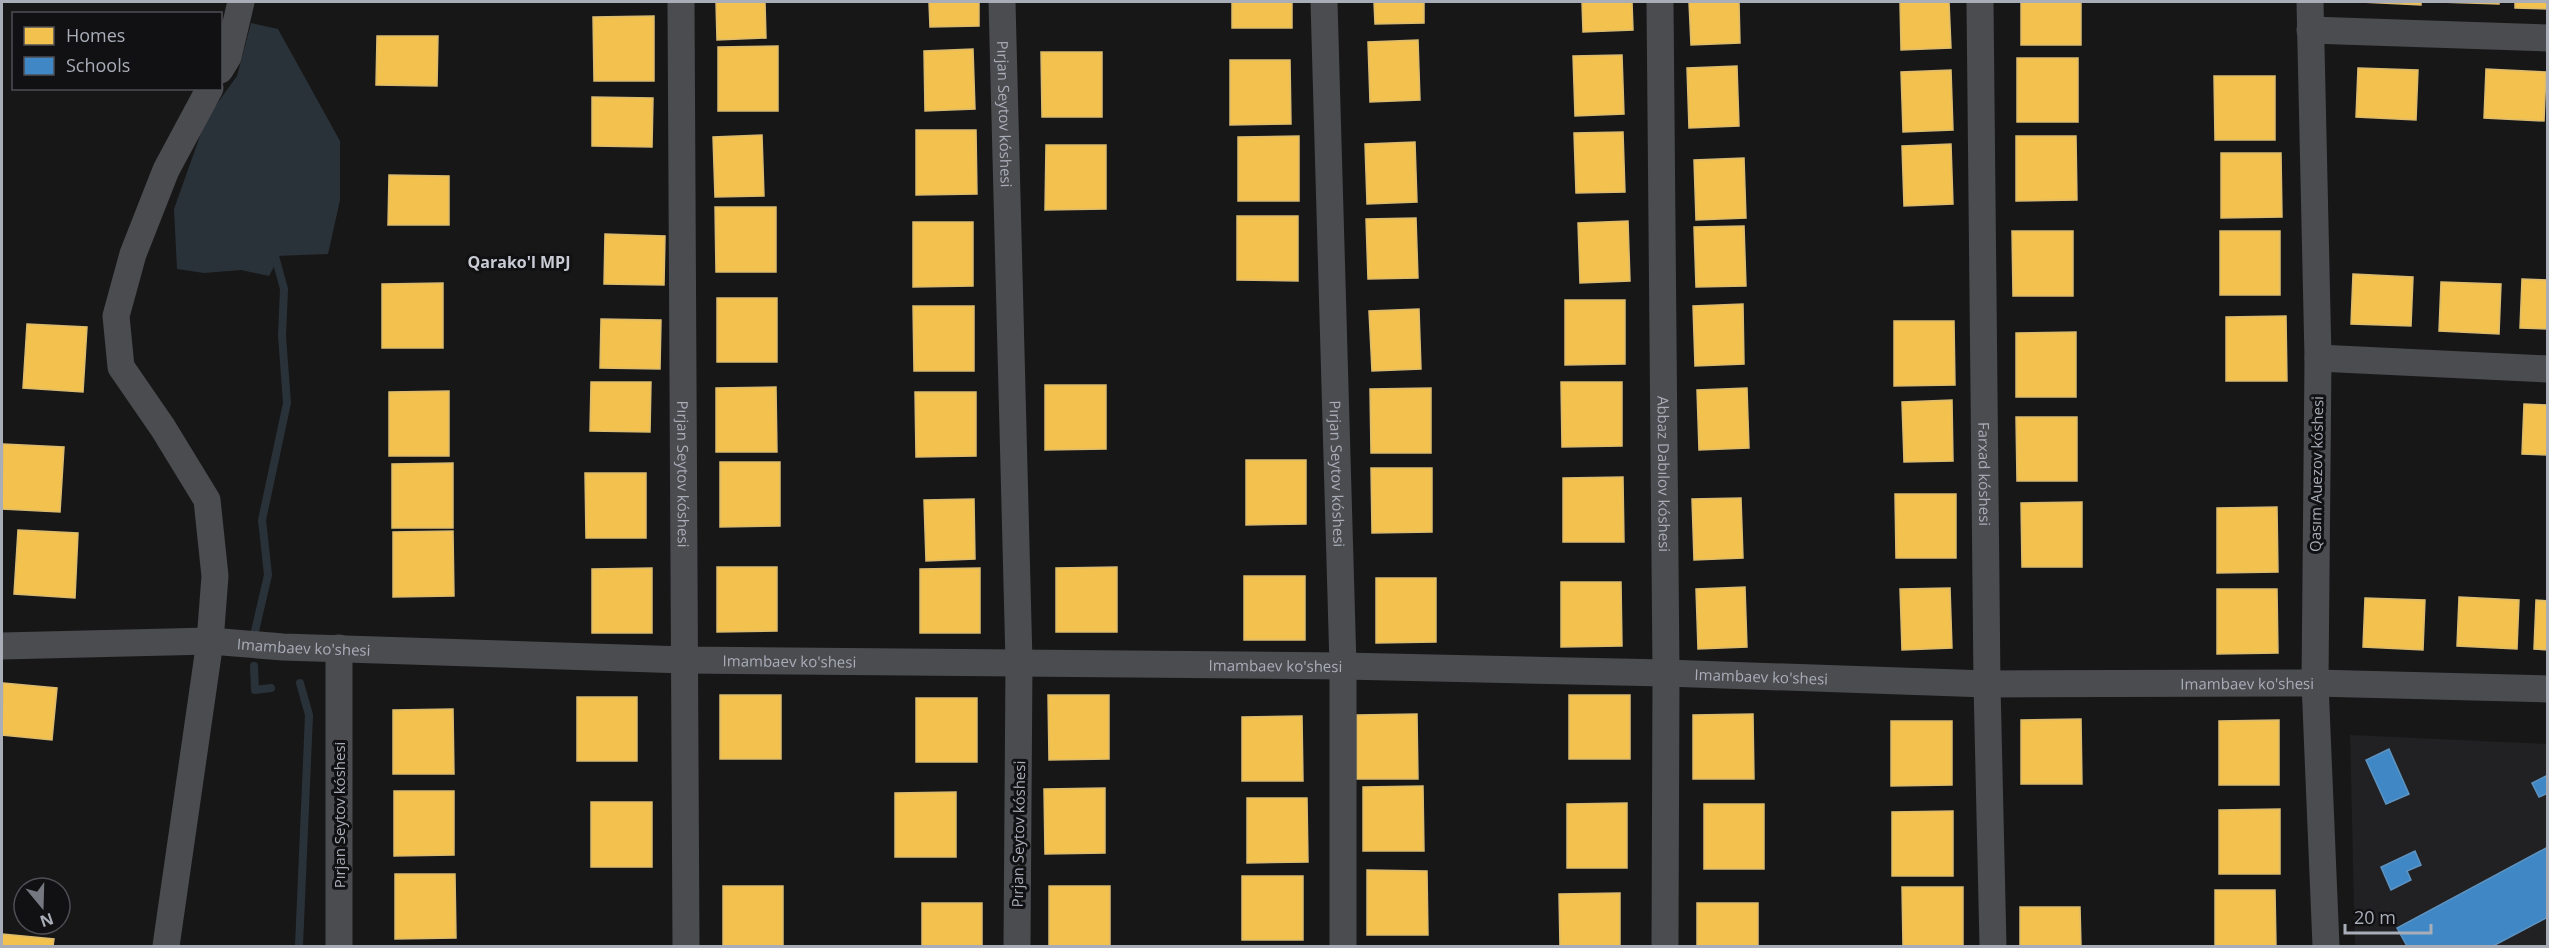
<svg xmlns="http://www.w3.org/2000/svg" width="2549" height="948" font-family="'Open Sans',sans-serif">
<rect width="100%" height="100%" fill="#171717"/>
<path fill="#212123" d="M 2350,735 L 2547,744 L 2547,946 L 2355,946 Z"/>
<path fill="#2a3239" d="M 251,23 L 278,29 L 340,141 L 340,200 L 328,254 L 275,256 L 276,263 L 269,276 L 241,270 L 204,273 L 177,269 L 174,209 L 206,119 L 237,76 Z"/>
<g fill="#f2c14e" stroke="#dcbb6e" stroke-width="1.5">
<path d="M 716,2 L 765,2 L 766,38 L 717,40 Z"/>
<path d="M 929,2 L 979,2 L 979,26 L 930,27 Z"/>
<rect x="1232" y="2" width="60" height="26"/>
<path d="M 1374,2 L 1424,2 L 1424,23 L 1375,24 Z"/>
<path d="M 1582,2 L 1632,2 L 1633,30 L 1583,32 Z"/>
<path d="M 1689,2 L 1739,2 L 1740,43 L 1691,45 Z"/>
<path d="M 1900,2 L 1949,2 L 1951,48 L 1901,50 Z"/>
<rect x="2021" y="2" width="60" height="43"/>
<path d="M 2361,2 L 2421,2 L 2421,5 Z"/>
<path d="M 2439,2 L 2499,2 L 2499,4 Z"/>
<path d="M 2515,2 L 2548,2 L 2548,9 L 2515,8 Z"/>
<path d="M 654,16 L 654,81 L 594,81 L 593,17 Z"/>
<path d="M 377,36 L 438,36 L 437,86 L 376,85 Z"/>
<path d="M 1418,40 L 1420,100 L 1370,102 L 1368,42 Z"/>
<path d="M 778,46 L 778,111 L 718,111 L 718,47 Z"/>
<path d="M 973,49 L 975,109 L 925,111 L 924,51 Z"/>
<path d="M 1041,52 L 1102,52 L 1102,117 L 1042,117 Z"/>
<path d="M 1622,55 L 1624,114 L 1575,116 L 1573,56 Z"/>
<rect x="2017" y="58" width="61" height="64"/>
<path d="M 1230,60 L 1290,60 L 1291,124 L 1230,125 Z"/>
<path d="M 1737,66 L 1739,126 L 1689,128 L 1687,68 Z"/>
<path d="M 2358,68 L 2418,70 L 2416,120 L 2356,117 Z"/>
<path d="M 2486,69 L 2546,72 L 2544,121 L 2484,118 Z"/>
<path d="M 1951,70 L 1953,130 L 1903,132 L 1901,72 Z"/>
<path d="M 2214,76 L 2275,76 L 2275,140 L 2215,140 Z"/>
<path d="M 592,97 L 653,98 L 652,147 L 592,146 Z"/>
<path d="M 916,130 L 976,130 L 977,194 L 916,195 Z"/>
<path d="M 1623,132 L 1625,192 L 1576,193 L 1574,133 Z"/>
<path d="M 762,135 L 764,196 L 715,197 L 713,137 Z"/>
<path d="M 1299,136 L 1299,201 L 1238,201 L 1238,137 Z"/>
<path d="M 2016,136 L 2076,136 L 2077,200 L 2016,201 Z"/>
<path d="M 1415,142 L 1417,202 L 1367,204 L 1365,144 Z"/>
<path d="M 1951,144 L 1953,204 L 1904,206 L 1902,146 Z"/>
<path d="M 1046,145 L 1106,145 L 1106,209 L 1045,210 Z"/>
<path d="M 2221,153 L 2281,153 L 2282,217 L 2221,218 Z"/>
<path d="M 1744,158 L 1746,218 L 1696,220 L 1694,160 Z"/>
<path d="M 389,175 L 449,176 L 449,225 L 388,225 Z"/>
<path d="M 715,207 L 776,207 L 776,272 L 716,272 Z"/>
<path d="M 1237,216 L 1298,216 L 1298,281 L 1237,280 Z"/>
<path d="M 1416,218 L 1418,278 L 1368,279 L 1366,219 Z"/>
<path d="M 1628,221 L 1630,281 L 1580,283 L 1578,223 Z"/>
<path d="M 913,222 L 973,222 L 973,286 L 913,287 Z"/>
<path d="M 1744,226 L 1746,286 L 1696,287 L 1694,227 Z"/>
<path d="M 2012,231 L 2073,231 L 2073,296 L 2013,296 Z"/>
<rect x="2220" y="231" width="60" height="64"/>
<path d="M 605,234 L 665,236 L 664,285 L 604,284 Z"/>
<path d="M 2353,274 L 2413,277 L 2411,326 L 2351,324 Z"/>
<path d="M 2522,279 L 2548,280 L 2548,329 L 2520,328 Z"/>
<path d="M 2441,282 L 2501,284 L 2499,334 L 2439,331 Z"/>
<path d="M 443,283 L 443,348 L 382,348 L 382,284 Z"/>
<rect x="717" y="298" width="60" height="64"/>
<path d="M 1565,300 L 1625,300 L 1625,364 L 1565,365 Z"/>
<path d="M 1743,304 L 1744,364 L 1695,366 L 1693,306 Z"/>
<path d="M 913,306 L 974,306 L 974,371 L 914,371 Z"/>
<path d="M 1419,309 L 1421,369 L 1372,371 L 1369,311 Z"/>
<path d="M 2286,316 L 2287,381 L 2226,381 L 2226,317 Z"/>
<path d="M 601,319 L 661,320 L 660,369 L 600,368 Z"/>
<path d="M 1894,321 L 1954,321 L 1955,385 L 1894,386 Z"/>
<path d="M 27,324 L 87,327 L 83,392 L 23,388 Z"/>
<path d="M 2076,332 L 2076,397 L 2016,397 L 2016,333 Z"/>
<path d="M 591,382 L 651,382 L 650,432 L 590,431 Z"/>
<path d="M 1561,382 L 1622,382 L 1622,446 L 1562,447 Z"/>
<path d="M 1045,385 L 1106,385 L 1106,449 L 1045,450 Z"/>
<path d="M 776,387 L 777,452 L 716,452 L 716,388 Z"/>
<path d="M 1431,388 L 1431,453 L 1371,453 L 1370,389 Z"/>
<path d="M 1747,388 L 1749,448 L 1699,450 L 1697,390 Z"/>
<path d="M 449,391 L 449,456 L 389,456 L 389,392 Z"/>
<path d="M 915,392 L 976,392 L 976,456 L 916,457 Z"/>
<path d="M 1952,400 L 1953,461 L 1904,462 L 1902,402 Z"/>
<path d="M 2524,404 L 2548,405 L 2548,455 L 2522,454 Z"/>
<path d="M 2016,417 L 2077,417 L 2077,481 L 2017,481 Z"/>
<path d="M 3,444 L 64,447 L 60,512 L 2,509 Z"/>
<path d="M 1246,460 L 1306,460 L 1306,524 L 1246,525 Z"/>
<path d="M 720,462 L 780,462 L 780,526 L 720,527 Z"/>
<path d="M 453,463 L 453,528 L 392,528 L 392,464 Z"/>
<path d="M 1371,468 L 1432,468 L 1432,532 L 1372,533 Z"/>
<path d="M 585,473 L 646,473 L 646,538 L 586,538 Z"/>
<path d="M 1623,477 L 1624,542 L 1563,542 L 1563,478 Z"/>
<path d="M 1895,494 L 1956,494 L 1956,558 L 1896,558 Z"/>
<path d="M 1741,498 L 1743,558 L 1694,560 L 1692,499 Z"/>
<path d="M 974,499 L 975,559 L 926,561 L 924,500 Z"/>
<path d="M 2082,502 L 2082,567 L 2022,567 L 2021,503 Z"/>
<path d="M 2277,507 L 2278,572 L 2217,573 L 2217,508 Z"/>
<path d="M 18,530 L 78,533 L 75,598 L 14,594 Z"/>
<path d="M 453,531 L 454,596 L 393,597 L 393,532 Z"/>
<path d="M 717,567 L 777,567 L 777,631 L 717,632 Z"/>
<path d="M 1117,567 L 1117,632 L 1056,632 L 1056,568 Z"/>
<path d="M 652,568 L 652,633 L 592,633 L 592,569 Z"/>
<path d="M 980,568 L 980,633 L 920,633 L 920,569 Z"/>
<rect x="1244" y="576" width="61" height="64"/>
<path d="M 1376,578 L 1436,578 L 1436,642 L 1376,643 Z"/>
<path d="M 1561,582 L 1621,582 L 1622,646 L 1561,647 Z"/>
<path d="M 1745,587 L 1747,647 L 1698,649 L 1696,589 Z"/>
<path d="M 1950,588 L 1952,648 L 1902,650 L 1900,589 Z"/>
<path d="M 2217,589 L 2277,589 L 2278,653 L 2217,654 Z"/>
<path d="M 2459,597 L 2519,600 L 2517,649 L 2457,646 Z"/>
<path d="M 2365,598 L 2425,600 L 2423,650 L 2363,647 Z"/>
<path d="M 2536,600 L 2548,601 L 2548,650 L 2534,649 Z"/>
<path d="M 3,683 L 57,688 L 52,740 L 2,735 Z"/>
<rect x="720" y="695" width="61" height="64"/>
<path d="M 1048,695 L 1109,695 L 1109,759 L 1049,760 Z"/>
<rect x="1569" y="695" width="61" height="64"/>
<rect x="577" y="697" width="60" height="64"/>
<rect x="916" y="698" width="61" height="64"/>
<path d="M 453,709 L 454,774 L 393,774 L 393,710 Z"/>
<path d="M 1417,714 L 1418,779 L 1357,779 L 1357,715 Z"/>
<path d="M 1753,714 L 1754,779 L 1693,779 L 1693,715 Z"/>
<path d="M 1302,716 L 1303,781 L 1242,781 L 1242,717 Z"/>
<path d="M 2081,719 L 2082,784 L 2021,784 L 2021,720 Z"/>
<path d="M 2279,720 L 2279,785 L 2219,785 L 2219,721 Z"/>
<path d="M 1891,721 L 1952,721 L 1952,785 L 1891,786 Z"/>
<path d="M 1423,786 L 1424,851 L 1363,851 L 1363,787 Z"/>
<path d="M 1105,788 L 1105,853 L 1045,854 L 1044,789 Z"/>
<path d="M 394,791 L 454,791 L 454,855 L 394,856 Z"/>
<path d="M 956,792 L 956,857 L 895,857 L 895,793 Z"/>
<path d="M 1247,798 L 1307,798 L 1308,862 L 1247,863 Z"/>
<rect x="591" y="802" width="61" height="65"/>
<path d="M 1627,803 L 1627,868 L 1567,868 L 1567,804 Z"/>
<rect x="1704" y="804" width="60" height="65"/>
<path d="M 2280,809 L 2280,874 L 2219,874 L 2219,810 Z"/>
<path d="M 1953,811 L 1953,876 L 1892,876 L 1892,812 Z"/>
<path d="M 1367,870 L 1427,871 L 1428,935 L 1367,935 Z"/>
<path d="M 395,874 L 455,874 L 456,938 L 395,939 Z"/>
<rect x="1242" y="876" width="61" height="64"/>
<rect x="723" y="886" width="60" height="60"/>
<rect x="1049" y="886" width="61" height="60"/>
<path d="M 1902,887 L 1963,887 L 1963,946 L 1903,946 Z"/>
<path d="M 2215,890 L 2275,890 L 2276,946 L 2215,946 Z"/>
<path d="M 1620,893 L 1620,946 L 1560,946 L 1559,894 Z"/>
<rect x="922" y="903" width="60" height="43"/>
<rect x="1697" y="903" width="61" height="43"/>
<path d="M 2020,907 L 2080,907 L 2081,946 L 2020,946 Z"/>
<path d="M 2,934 L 54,939 L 53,946 L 2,946 Z"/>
</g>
<g fill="#3f88c5" stroke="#5e93c1" stroke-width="1.5">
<path d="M 2389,749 L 2409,794 L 2386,804 L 2366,760 Z"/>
<path d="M 2548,775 L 2548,793 L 2539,797 L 2532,783 Z"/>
<path d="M 2548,847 L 2548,917 L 2493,946 L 2407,946 L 2397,928 Z"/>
<path d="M 2415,851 L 2421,865 L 2407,871 L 2411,880 L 2391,890 L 2381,867 Z"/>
</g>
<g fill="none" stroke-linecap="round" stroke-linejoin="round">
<g stroke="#2a3239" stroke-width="8">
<path d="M 255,631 L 268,575 L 262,520 L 287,403 L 282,336 L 284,289 L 275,256"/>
<path d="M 254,666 L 255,690 L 271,688"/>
<path d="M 299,946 L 309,715 L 300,683"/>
</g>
<g stroke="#4b4c50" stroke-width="27">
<path id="s1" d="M 681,2 L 686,946"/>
<path id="s2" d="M 1002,2 L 1019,662 L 1017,946"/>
<path id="s3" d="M 1324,2 L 1343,666 L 1343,946"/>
<path id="s4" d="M 1660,2 L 1666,673 L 1665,946"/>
<path id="s5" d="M 1980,2 L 1987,684 L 1993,946"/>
<path d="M 2310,2 L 2318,358 L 2315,683 L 2326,946"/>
<path d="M 2310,30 L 2548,38"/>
<path d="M 220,70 L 228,57 L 241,2"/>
<path d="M 2318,358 L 2548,369"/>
<path id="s6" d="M 2,646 L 210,641 L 283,647 L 685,660 L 1343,666 L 1666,673 L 1987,684 L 2315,683 L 2548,689"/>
<path d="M 339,648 L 339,946"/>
<path d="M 166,946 L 210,641 L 215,576 L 207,500 L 163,428 L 121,367 L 116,316 L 133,254 L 166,170 L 210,88"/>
</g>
</g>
<g text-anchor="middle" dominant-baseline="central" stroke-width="6" stroke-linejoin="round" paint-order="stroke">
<g font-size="15" fill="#a8adb8" stroke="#111113">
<text stroke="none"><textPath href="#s2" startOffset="112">Pırjan Seytov kóshesi</textPath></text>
<text stroke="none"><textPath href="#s1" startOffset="472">Pırjan Seytov kóshesi</textPath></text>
<text stroke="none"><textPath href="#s3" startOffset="472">Pırjan Seytov kóshesi</textPath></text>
<text stroke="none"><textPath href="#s4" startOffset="472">Abbaz Dabılov kóshesi</textPath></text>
<text stroke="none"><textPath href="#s5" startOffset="472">Farxad kóshesi</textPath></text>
<text transform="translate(2316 474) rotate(-89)">Qasım Auezov kóshesi</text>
<text stroke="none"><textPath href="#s6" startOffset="302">Imambaev ko'shesi</textPath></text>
<text stroke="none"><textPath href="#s6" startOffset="788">Imambaev ko'shesi</textPath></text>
<text stroke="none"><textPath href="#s6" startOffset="1274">Imambaev ko'shesi</textPath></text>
<text stroke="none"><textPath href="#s6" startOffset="1760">Imambaev ko'shesi</textPath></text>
<text stroke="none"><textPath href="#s6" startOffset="2246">Imambaev ko'shesi</textPath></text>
<text transform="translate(339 815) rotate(-90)">Pırjan Seytov kóshesi</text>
<text transform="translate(1018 834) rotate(-89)">Pırjan Seytov kóshesi</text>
</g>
<g font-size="16" font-weight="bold" fill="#c9ccd4" stroke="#111113">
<text x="519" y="262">Qarako'l MPJ</text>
</g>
</g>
<rect width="2549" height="948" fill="none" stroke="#a8adb8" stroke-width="6"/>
<rect x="12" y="12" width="210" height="78" fill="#111113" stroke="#4d4f55" stroke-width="1.5"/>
<rect x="24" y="27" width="30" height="18" fill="#f2c14e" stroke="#4d4f55" stroke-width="1.5"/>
<text x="66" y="42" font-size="18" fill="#a8adb8">Homes</text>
<rect x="24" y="57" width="30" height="18" fill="#3f88c5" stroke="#4d4f55" stroke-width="1.5"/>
<text x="66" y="72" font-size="18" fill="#a8adb8">Schools</text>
<g transform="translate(42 906) rotate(161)"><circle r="28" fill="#111113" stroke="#4d4f55" stroke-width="1.5"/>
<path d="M0-4.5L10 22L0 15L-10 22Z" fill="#757880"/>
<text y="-9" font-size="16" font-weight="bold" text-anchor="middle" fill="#a8adb8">N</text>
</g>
<path d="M2345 924v9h86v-9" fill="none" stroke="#a8adb8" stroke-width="3"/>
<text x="2354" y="924" font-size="18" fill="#a8adb8" stroke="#111113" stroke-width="4.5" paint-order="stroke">20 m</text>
</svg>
